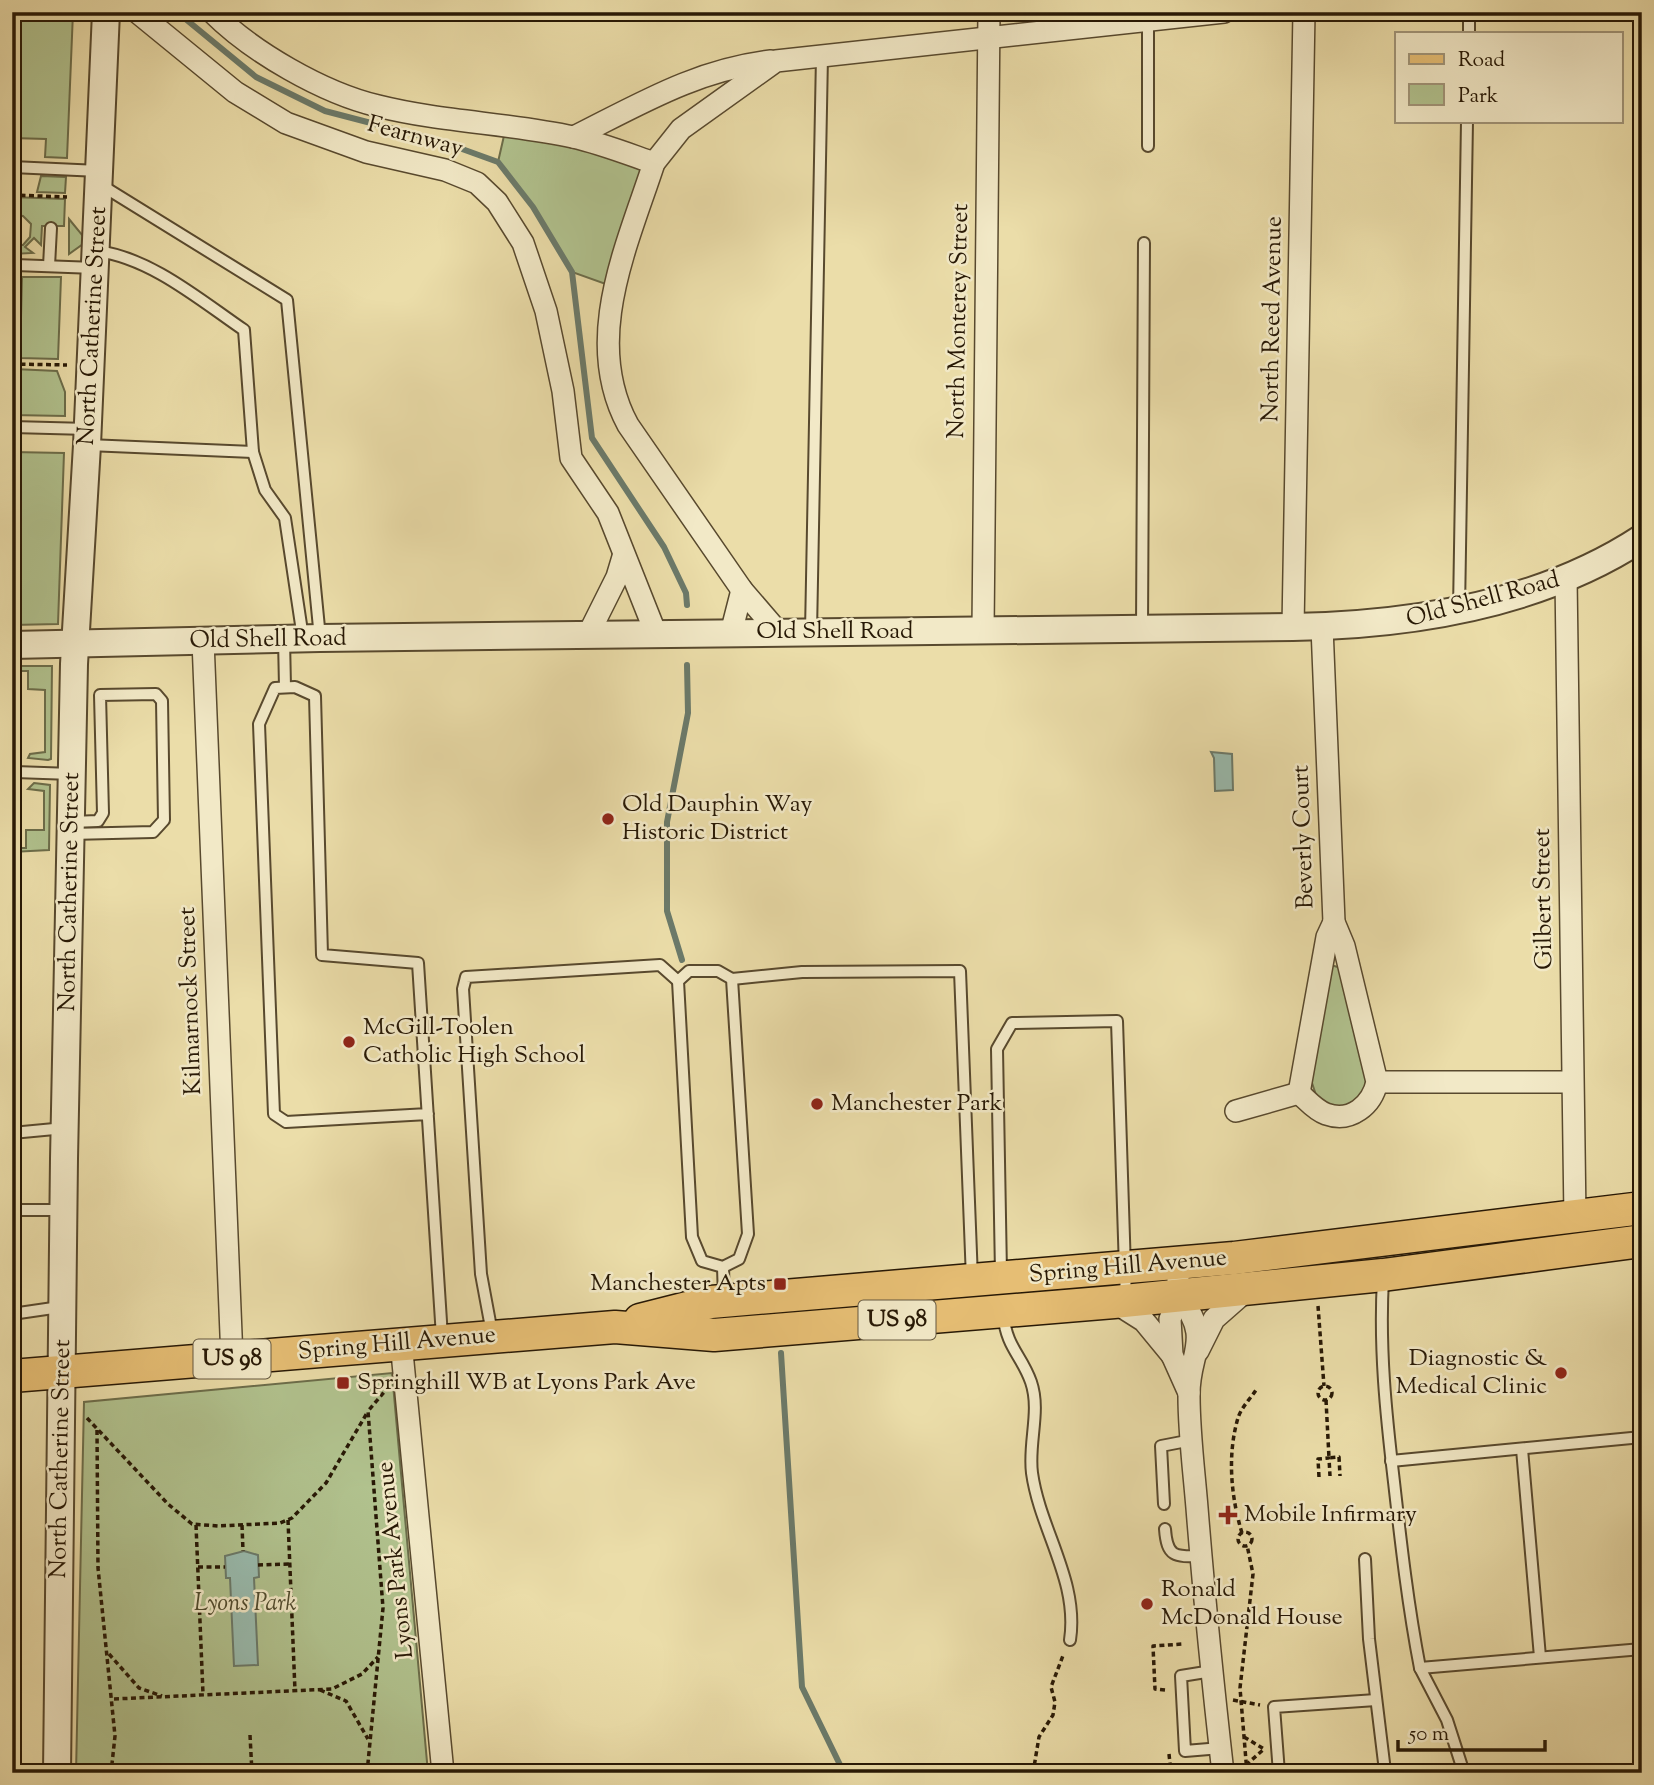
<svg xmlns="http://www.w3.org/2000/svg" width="1654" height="1785" font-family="'Sorts Mill Goudy',serif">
<rect width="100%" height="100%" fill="#ebdda9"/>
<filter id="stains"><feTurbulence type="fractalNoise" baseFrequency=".00286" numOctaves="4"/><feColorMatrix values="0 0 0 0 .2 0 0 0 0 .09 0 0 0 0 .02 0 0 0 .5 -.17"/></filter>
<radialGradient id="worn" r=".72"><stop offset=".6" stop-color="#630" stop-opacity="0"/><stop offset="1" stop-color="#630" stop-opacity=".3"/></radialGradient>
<g fill="#b1c28e" stroke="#6c6d4a" stroke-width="2">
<path d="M 12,12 L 73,12 L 67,158 L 45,157 L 46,139 L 12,138 Z"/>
<path d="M 506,127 L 654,163 L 614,287 L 572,272 L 533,207 L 498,162 Z"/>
<path d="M 41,176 L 66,177 L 65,193 L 37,192 Z"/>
<path d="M 12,197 L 65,199 L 64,226 L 42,226 L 41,245 L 34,238 L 25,247 L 33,253 L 12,254 L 12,245 L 23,245 L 30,237 L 31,224 L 23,216 L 12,215 Z"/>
<path d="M 69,219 L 83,236 L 83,244 L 69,254 Z"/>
<path d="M 22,277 L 61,277 L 58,359 L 20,358 Z"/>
<path d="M 14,369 L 57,371 L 65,392 L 65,416 L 12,415 Z"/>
<path d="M 12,452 L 64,453 L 58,624 L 12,625 Z"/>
<path d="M 12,666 L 52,666 L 51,759 L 48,760 L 28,758 L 30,754 L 45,752 L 45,690 L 28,689 L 28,671 L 12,671 Z"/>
<path d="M 34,783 L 50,785 L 49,850 L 12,852 L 12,848 L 26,848 L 26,830 L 44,830 L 44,791 L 28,789 Z"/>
<path d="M 1331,965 L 1341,968 L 1366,1079 L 1365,1089 L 1355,1104 L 1334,1109 L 1317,1098 L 1311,1080 Z"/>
<path d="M 392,1373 L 428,1773 L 76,1773 L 84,1402 Z"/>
</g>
<g fill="#99bbae" stroke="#6b7a6a" stroke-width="2">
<path d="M 1211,752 L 1232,754 L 1233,790 L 1215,791 L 1214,758 Z"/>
<path d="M 244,1551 L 258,1555 L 259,1577 L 254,1578 L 258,1665 L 234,1666 L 230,1578 L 226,1578 L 225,1556 Z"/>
</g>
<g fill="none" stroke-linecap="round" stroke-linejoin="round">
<g stroke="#6b7a6a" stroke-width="6">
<path d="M 177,12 L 256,77 L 325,111 L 440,141 L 498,162 L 533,207 L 572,272 L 592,438 L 664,547 L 686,593 L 687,605"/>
<path d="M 682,960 L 667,911 L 667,822 L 688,713 L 687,665"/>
<path d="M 781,1353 L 802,1687 L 844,1773"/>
</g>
<defs>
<g id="service">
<path d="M 1469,33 L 1469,12"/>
<path d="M 1148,146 L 1148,19"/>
<path d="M 12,167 L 99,171"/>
<path d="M 101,185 L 287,300 L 320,638"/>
<path d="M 97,251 C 151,258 200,300 244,330 L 253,452 L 265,490 L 285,518 L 303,638"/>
<path d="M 15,265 L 95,268"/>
<path d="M 49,266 L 51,228"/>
<path d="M 12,427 L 88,429"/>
<path d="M 88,445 L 253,452"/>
<path d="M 1459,610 L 1467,121"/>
<path d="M 1142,629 L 1144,243"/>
<path d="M 811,632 L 822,56"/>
<path d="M 284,639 L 285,687"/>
<path d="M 12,711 L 15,772 L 12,808"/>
<path d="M 15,772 L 72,774"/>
<path d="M 71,834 L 153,832 L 164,820 L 162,701 L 156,694 L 100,695 L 103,813 L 98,821 L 71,822"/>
<path d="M 689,971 L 718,971 L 732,979 L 748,1234 L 739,1259 L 723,1267 L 702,1261 L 692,1237 L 678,981 Z"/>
<path d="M 732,979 L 802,972 L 960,971 L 972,1279"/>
<path d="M 428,1114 L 286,1122 L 274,1114 L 259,724 L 275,688 L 295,687 L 315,696 L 322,955 L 418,963 L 442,1337"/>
<path d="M 12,1133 L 65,1128"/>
<path d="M 12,1210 L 64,1210"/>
<path d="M 723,1267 L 724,1299"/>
<path d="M 1001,1273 L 997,1049 L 1012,1023 L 1117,1021 L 1126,1300"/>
<path d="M 1383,1279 C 1379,1348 1386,1414 1394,1482 C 1401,1544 1408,1606 1420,1668 L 1642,1649"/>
<path d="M 12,1314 L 60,1307"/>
<path d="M 1003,1314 C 1007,1349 1021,1354 1031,1382 C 1041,1411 1028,1443 1032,1473 C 1040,1530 1079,1581 1070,1640"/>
<path d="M 492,1333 L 481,1274 L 463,989 L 466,977 L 660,965 L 678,981"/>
<path d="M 1639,1437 L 1642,1465"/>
<path d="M 1522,1449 L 1540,1657"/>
<path d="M 1391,1461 L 1642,1437"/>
<path d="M 1164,1504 L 1161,1446 L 1192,1440"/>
<path d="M 1165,1529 C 1167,1557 1175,1557 1200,1556"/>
<path d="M 1420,1668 L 1447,1720 L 1464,1773"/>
<path d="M 1212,1671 L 1181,1676 L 1185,1751 L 1221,1748"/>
<path d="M 1279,1773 L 1274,1707 L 1376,1700"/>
<path d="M 1362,1773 L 1385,1771 L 1369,1639 L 1365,1559"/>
</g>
<g id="minor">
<path d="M 137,12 L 235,92 L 286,123 L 366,152 L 445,170 L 477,183 L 497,202 L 523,243 L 546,311 L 563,391 L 571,458 L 608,513 L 656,634"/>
<path d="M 212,12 C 252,52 323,93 378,106 C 442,122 509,123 573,137 C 600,143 628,154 654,163"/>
<path d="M 574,137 C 640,104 696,70 771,61"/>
<path d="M 1566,578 L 1575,1218"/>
<path d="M 1293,627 L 1304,12"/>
<path d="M 983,631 L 989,12"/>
<path d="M 731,633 L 742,590"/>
<path d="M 779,633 L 742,590 L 628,425 C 582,340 627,246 654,163 L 681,129 L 776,61 L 1224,12"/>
<path d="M 588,635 L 617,577 L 623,557"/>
<path d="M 203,641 L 232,1359"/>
<path d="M 1377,1082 L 1572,1082"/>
<path d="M 1299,1093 C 1307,1100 1315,1110 1326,1114 C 1351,1123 1372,1105 1377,1082 L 1344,946 L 1334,922 L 1322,627"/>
<path d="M 1299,1093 L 1327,937 L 1334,922"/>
<path d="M 1236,1111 L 1299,1093"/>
<path d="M 1177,1262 L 1179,1296 L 1170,1319 L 1172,1355 L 1189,1393"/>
<path d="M 1179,1296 C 1214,1341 1188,1352 1189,1396 C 1189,1433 1194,1471 1197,1508 C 1204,1596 1213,1685 1223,1773"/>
<path d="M 1114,1302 L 1144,1321 L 1172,1355"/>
<path d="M 401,1342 L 443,1773"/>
<path d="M 1198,1351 L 1214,1319 L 1247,1290"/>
</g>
<g id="tertiary">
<path d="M 12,645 L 320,638 L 1293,627 C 1412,625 1540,605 1642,538"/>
<path d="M 57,1773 L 64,1159 L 74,664 L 87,445 L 106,12"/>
</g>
<g id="primary">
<path d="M 640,1320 L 711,1302 L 1234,1258 L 1642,1208"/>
<path d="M 12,1376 L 615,1327 L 714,1335 L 1114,1302 L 1383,1275 L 1642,1241"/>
</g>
</defs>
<use href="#service" stroke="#58492e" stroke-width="14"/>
<use href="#minor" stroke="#58492e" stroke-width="24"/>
<use href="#tertiary" stroke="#58492e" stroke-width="30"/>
<use href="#primary" stroke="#271805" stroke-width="35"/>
<g stroke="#271805" stroke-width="3.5" stroke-dasharray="5 3.5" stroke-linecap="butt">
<path d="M 12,195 L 67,197"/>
<path d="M 12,364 L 67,365"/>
<path d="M 1318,1306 L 1324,1386"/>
<circle cx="1325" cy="1393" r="7"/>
<path d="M 1326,1400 L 1329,1458 L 1339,1457 L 1340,1476"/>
<path d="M 87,1418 L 168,1504 L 192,1524 L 218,1526 L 280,1523 L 292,1518 L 326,1483 L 367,1413"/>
<path d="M 97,1430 L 98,1568 L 115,1736 L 111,1773"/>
<path d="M 1319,1477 L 1318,1459 L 1329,1458 L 1330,1476"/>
<path d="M 288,1520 L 295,1691"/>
<path d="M 196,1525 L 203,1694"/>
<path d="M 242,1525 L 243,1551"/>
<circle cx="1245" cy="1539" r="7"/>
<path d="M 1242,1533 C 1231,1497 1227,1455 1238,1418 C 1241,1408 1250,1399 1256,1390"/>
<path d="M 258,1565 L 290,1564"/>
<path d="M 198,1567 L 225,1567"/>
<path d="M 109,1654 L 139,1688 L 162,1696"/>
<path d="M 320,1690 L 346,1701 L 368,1739"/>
<path d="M 1165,1690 L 1155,1689 L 1153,1646 L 1182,1644"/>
<path d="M 114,1699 L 332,1689 L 362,1674 L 378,1657"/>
<path d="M 1233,1700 L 1260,1705"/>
<path d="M 250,1735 L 252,1773"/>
<path d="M 1244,1737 L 1264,1749 L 1246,1765"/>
<path d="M 1169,1754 L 1171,1773"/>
<path d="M 367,1773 L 383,1608 L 368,1411 L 385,1391"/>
<path d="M 1033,1773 L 1039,1737 L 1053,1715 L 1055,1702 L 1051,1687 L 1064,1653"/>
<path d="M 1247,1773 L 1240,1688 L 1253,1574 L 1247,1545"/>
</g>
<use href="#service" stroke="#f2e9c7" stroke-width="10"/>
<use href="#minor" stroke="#f2e9c7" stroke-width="21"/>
<use href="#tertiary" stroke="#f2e9c7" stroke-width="26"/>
<use href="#primary" stroke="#e6be74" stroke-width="32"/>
</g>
<g fill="#8f2418" stroke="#f2e9c7" stroke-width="2.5">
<circle cx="608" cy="819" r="7"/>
<circle cx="349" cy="1042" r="7"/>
<circle cx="817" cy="1104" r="7"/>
<rect x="773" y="1277" width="14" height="14" rx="3.5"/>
<circle cx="1561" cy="1373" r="7"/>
<rect x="336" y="1376" width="14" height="14" rx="3.5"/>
<path d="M1224.5 1504.5h7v7h7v7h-7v7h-7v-7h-7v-7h7z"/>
<circle cx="1147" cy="1604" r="7"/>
</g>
<g text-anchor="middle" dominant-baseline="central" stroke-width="5" stroke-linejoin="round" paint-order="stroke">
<g fill="#f2e9c7" stroke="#64573f" stroke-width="2">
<rect x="858.5" y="1300.5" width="77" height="39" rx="5"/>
<rect x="193.5" y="1339.5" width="77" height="39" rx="5"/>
</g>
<g font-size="23" font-weight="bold" fill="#271805">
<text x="897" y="1320">US 98</text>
<text x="232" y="1359">US 98</text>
</g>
<g font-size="24" fill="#271805" stroke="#f2e9c7">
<text transform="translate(415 137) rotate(15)">Fearnway</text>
<text transform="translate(1273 319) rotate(-89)">North Reed Avenue</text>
<text transform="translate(959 321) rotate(-89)">North Monterey Street</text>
<text transform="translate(93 326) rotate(-87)">North Catherine Street</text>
<text transform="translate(1483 600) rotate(-15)">Old Shell Road</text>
<text x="835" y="632">Old Shell Road</text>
<text transform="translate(268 640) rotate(-1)">Old Shell Road</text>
<text transform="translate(1304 837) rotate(-92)">Beverly Court</text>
<text transform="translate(70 892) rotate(-89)">North Catherine Street</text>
<text transform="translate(1544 899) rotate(-91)">Gilbert Street</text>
<text transform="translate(191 1001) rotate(-92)">Kilmarnock Street</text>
<text transform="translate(1128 1267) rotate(-5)">Spring Hill Avenue</text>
<text transform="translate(397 1344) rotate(-5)">Spring Hill Avenue</text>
<text transform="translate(61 1459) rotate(-89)">North Catherine Street</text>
<text transform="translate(396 1560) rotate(-96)">Lyons Park Avenue</text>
</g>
<g font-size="24" fill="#271805" stroke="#f2e9c7" text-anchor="start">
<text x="622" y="805">Old Dauphin Way<tspan x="622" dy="28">Historic District</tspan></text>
<text x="363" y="1028">McGill-Toolen<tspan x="363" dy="28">Catholic High School</tspan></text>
<text x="831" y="1104">Manchester Park</text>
<text x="766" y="1284" text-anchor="end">Manchester Apts</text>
<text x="1547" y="1359" text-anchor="end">Diagnostic &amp;<tspan x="1547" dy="28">Medical Clinic</tspan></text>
<text x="357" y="1383">Springhill WB at Lyons Park Ave</text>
<text x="1244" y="1515">Mobile Infirmary</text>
<text x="1161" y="1590">Ronald<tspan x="1161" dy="28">McDonald House</tspan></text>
</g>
<g font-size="24" font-style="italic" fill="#504b2e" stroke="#f2e9c7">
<text x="245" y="1604">Lyons Park</text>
</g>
</g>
<rect width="1654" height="1785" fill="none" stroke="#ebdda9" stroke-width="42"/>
<rect x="14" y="14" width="1626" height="1757" fill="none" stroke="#271805" stroke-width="3.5"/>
<rect x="21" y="21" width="1612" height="1743" fill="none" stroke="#271805" stroke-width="2"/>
<rect x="1395" y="32" width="228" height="91" fill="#f2e9c7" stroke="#a19579" stroke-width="2"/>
<rect x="1409" y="54" width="35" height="10" fill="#e6be74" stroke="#a19579" stroke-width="2"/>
<text x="1458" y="66" font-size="21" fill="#271805">Road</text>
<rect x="1409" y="84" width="35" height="21" fill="#b1c28e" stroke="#a19579" stroke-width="2"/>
<text x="1458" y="102" font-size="21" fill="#271805">Park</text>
<path d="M1398 1740v10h147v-10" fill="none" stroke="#271805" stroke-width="3.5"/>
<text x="1409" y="1740" font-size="21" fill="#271805" stroke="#f2e9c7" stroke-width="5" paint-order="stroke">50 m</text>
<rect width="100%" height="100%" filter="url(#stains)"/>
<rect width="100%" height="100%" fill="url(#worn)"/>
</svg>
